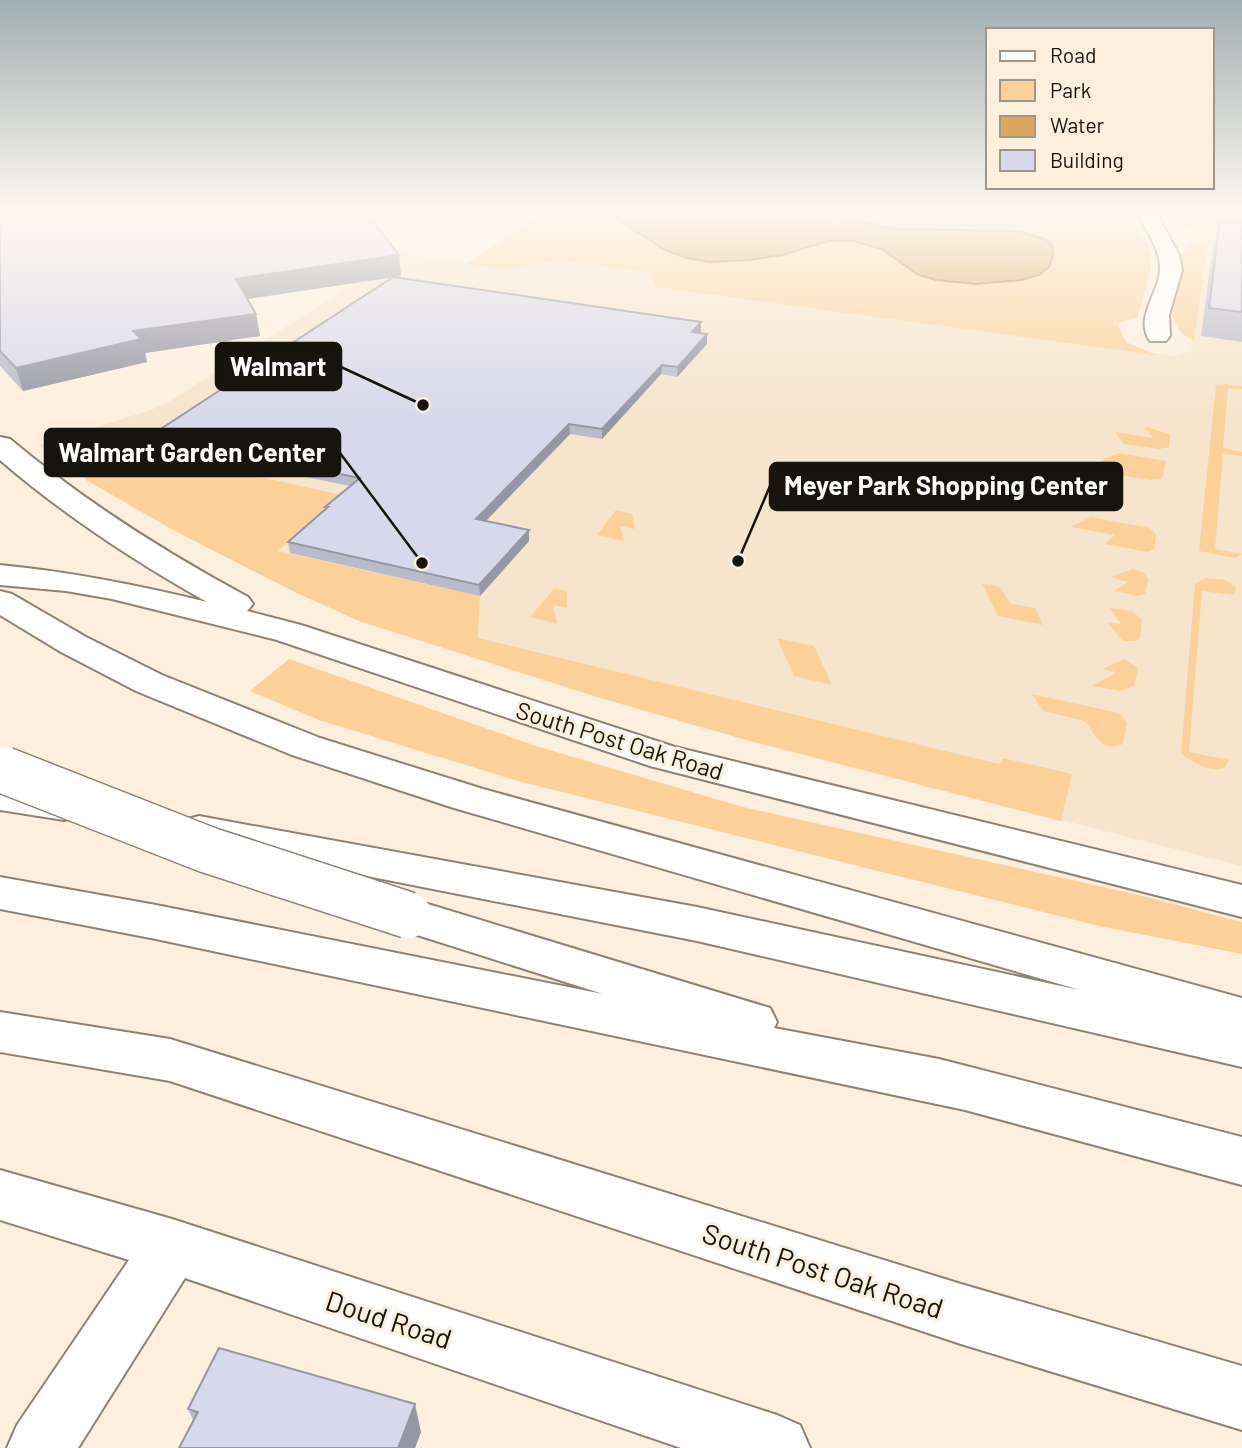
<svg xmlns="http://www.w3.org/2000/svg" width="1242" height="1448" font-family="Barlow,sans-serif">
<rect width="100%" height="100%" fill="#fcefde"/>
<path fill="#f6e4cc" d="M 1196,230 L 1242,235 L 1242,866 L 750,741 L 597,697 L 359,621 L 295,592 L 175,531 L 67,468 L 39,445 L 151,410 L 170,401 L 400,254 L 503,269 L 560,260 L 650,273 L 657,287 L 1175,356 L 1191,351 Z"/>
<g fill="#fbd199">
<path d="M 541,214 L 1122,214 C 1166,253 1151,265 1138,317 L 1117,323 L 1126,342 L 1156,355 L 656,287 L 650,273 L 560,260 L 503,269 L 467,264 Z"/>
<path d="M 1169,216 L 1242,219 L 1242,235 L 1177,226 Z"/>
<path d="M 1210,241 L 1242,244 L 1242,248 L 1208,244 L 1194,341 L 1181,333 L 1172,316 L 1181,255 L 1193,242 Z"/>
<path d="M 1225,384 L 1242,386 L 1242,389 L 1228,388 L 1223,448 L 1242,452 L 1242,456 L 1223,454 L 1215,549 L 1242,554 L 1235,558 L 1199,551 L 1216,385 Z"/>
<path d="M 1145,427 L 1170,434 L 1169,447 L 1159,449 L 1124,444 L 1115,432 L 1153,438 Z"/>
<path d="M 126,447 L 341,495 L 278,551 L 480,596 L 478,638 L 999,764 L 1003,758 L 1072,774 L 1061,821 L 750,741 L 597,697 L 359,621 L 295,592 L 175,531 L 86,480 L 73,464 L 90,454 Z"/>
<path d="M 1119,453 L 1166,461 L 1162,479 L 1150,480 L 1100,472 L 1114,464 L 1100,461 Z"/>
<path d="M 616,510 L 632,514 L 635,529 L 620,526 L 624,541 L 597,535 Z"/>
<path d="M 1091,517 L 1149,528 L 1156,534 L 1154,549 L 1148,552 L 1105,544 L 1115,535 L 1071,527 Z"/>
<path d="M 1133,569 L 1144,573 L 1148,580 L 1145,594 L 1138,596 L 1114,591 L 1128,582 L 1111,577 Z"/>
<path d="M 1206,578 L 1225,580 L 1236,587 L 1234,595 L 1202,591 L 1189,752 L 1229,760 L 1224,768 C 1207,772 1195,763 1181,754 L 1195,584 Z"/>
<path d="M 982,583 L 1000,587 L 1011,604 L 1035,608 L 1043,625 L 998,616 Z"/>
<path d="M 554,589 L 567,591 L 567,608 L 553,605 L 557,624 L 530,617 Z"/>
<path d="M 1110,608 L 1131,611 L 1142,619 L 1140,638 L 1135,641 L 1123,641 L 1108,623 L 1121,624 Z"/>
<path d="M 777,638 L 814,646 L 832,685 L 794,676 Z"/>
<path d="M 289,659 L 536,746 L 743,807 L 1135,894 L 1242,922 L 1242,954 L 1099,926 L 518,781 L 319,720 L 250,691 Z"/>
<path d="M 1124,659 L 1138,668 L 1134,686 L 1120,691 L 1092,686 L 1116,673 L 1103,669 Z"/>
<path d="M 1032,694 L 1119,713 L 1127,723 L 1123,744 C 1102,753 1096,736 1085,721 L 1043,711 Z"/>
</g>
<path fill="#daa75f" stroke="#a07b46" stroke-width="2" d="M 610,214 L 825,214 L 896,229 L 1019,231 L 1047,240 L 1052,246 L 1053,255 L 1049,267 L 1039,275 L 1021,280 L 976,284 L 936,280 L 917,274 L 882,249 L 853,241 L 828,241 L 782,255 L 749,260 L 709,262 L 683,257 L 663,249 Z"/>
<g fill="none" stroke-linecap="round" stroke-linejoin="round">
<defs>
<g id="street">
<path d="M 1138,214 L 1157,214 L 1179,255 L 1182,270 L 1169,315 L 1170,336 L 1166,341 L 1150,341 C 1133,317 1162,290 1160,266 C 1159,248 1146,230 1138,214 Z"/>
<path d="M 0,1170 L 172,1219 L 777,1415 L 800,1425 L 810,1448 L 681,1448 L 185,1278 L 78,1448 L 7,1448 L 17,1425 L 129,1260 L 0,1220 Z"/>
</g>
<g id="secondary">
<path d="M 0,437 L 10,439 C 84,501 163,551 248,597 L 253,604 L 247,611 L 301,625 L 675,747 L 1242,885 L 1242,917 L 650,766 L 277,640 L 112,599 L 66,591 L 0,585 L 0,565 C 71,572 138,585 207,602 C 134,561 64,515 0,460 Z"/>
<path d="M 0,1012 L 170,1039 L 961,1284 L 1242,1366 L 1242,1430 L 961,1344 L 170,1081 L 0,1052 Z"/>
</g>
<g id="highway">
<path d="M 0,591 L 12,594 L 86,637 L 162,675 L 320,738 L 483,789 L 1242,998 L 1242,1067 L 697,941 L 184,840 L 178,830 L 184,820 L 199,816 L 697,907 L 1080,990 L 454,808 L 292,755 L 136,691 L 61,652 L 0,615 Z"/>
<path d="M 0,782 L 79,796 L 85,806 L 79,816 L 64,820 L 0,810 Z"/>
<path d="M 0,877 L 156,905 L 603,994 L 392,927 L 385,915 L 392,903 L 408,898 L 770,1008 L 777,1022 L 774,1028 L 939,1059 L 1242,1137 L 1242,1185 L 965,1110 L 156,939 L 0,909 Z"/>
</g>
</defs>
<use href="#street" stroke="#8e8273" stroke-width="4"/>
<use href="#secondary" stroke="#8e8273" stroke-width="4"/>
<use href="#highway" stroke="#8e8273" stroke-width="4"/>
<use href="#street" fill="#fff" fill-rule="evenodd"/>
<use href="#secondary" fill="#fff" fill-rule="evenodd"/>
<use href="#highway" fill="#fff" fill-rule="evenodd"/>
<defs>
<path id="highway-bridge-far1" d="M 0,768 L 9,771"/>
<path id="highway-bridge" d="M 4,770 L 208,850 L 408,915"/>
</defs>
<use href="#highway-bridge-far1" stroke="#8e8273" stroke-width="39" stroke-linecap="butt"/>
<use href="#highway-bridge" stroke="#8e8273" stroke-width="49" stroke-linecap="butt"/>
<use href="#highway-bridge-far1" stroke="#fff" stroke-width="36"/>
<use href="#highway-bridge" stroke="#fff" stroke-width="46"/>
</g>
<g fill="#b9baca">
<path d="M 0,214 L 399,255 L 401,276 L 248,299 L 256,314 L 260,336 L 145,353 L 147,362 L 23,391 L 0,366 Z"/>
<path d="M 1220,220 L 1242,223 L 1242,342 L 1201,336 L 1213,245 Z"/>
<path d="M 701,322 L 701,332 L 700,333 L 707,344 L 677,377 L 661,374 L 602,439 L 570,434 L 486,521 L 529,541 L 480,596 L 290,553 L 288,542 L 325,510 L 325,507 L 350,486 L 152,446 L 150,436 Z"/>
<path d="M 188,1409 L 421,1432 L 415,1448 L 179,1448 L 193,1420 Z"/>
</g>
<g fill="#9697a4">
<path d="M 399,255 L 401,276 L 240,300 L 236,279 Z"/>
<path d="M 256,314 L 260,336 L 145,353 L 147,362 L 23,391 L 16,368 L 133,331 Z"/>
<path d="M 701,322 L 701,332 L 692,342 L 692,332 Z"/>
<path d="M 707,334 L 707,344 L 677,377 L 678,367 Z"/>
<path d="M 662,365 L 661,374 L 602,439 L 602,429 Z"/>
<path d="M 569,424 L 570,434 L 477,530 L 476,519 Z"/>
<path d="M 529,530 L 529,541 L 480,596 L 479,585 Z"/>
<path d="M 415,1404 L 421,1432 L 415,1448 L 398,1448 Z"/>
</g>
<g fill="#d7d8eb" stroke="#9697a4" stroke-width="2">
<path d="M 0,214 L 367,214 L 399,255 L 236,279 L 256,314 L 133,331 L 141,339 L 16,368 L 0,351 Z"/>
<path d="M 1220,220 L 1242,223 L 1242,312 L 1209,308 Z"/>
<path d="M 393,277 L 701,322 L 692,332 L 707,334 L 678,367 L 662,365 L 602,429 L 569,424 L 476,519 L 529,530 L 479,585 L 288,542 L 328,507 L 325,507 L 360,478 L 150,436 Z"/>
<path d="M 219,1348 L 415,1404 L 398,1448 L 179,1448 L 198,1412 L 188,1409 Z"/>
</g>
<linearGradient id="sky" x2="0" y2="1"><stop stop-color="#a2afb1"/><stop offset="0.51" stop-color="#fef8f0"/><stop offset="1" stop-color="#fef8f0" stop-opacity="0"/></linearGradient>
<rect width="1242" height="417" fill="url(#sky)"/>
<g text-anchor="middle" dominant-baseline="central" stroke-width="6" stroke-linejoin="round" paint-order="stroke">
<g font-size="24" fill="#17130d" stroke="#fcefde">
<text transform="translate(620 740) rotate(17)">South Post Oak Road</text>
</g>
<g font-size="28" fill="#17130d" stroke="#fcefde">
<text transform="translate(823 1270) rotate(18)">South Post Oak Road</text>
<text transform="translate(389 1319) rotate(18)">Doud Road</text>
</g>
</g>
<path fill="none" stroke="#17130d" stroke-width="2.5" d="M423 405L341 367M422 563L340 453M738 561L770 486"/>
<g fill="#17130d" stroke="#fcefde" stroke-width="2.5">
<circle cx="423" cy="405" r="7"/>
<circle cx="422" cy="563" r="7"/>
<circle cx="738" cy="561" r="7"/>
</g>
<g fill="#17130d" stroke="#17130d" stroke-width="2.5">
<rect x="216" y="343" width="125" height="47" rx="7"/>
<rect x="45" y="429" width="295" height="47" rx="7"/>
<rect x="770" y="463" width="352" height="47" rx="7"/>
</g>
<g font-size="26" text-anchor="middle" font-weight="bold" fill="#fff">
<text x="278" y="376">Walmart</text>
<text x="192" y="462">Walmart Garden Center</text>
<text x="946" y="495">Meyer Park Shopping Center</text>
</g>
<rect x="986" y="28" width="228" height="161" fill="#fcefde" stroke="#a0978a" stroke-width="2"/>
<rect x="1000" y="51" width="35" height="10" fill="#ffffff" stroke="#a0978a" stroke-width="2"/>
<text x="1050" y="63" font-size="21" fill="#17130d">Road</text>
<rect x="1000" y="80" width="35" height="21" fill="#fbd199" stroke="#a0978a" stroke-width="2"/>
<text x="1050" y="98" font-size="21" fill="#17130d">Park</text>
<rect x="1000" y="116" width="35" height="21" fill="#daa75f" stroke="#a0978a" stroke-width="2"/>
<text x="1050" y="133" font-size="21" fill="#17130d">Water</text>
<rect x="1000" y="150" width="35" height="21" fill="#d7d8eb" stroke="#a0978a" stroke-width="2"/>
<text x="1050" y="168" font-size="21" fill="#17130d">Building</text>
</svg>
